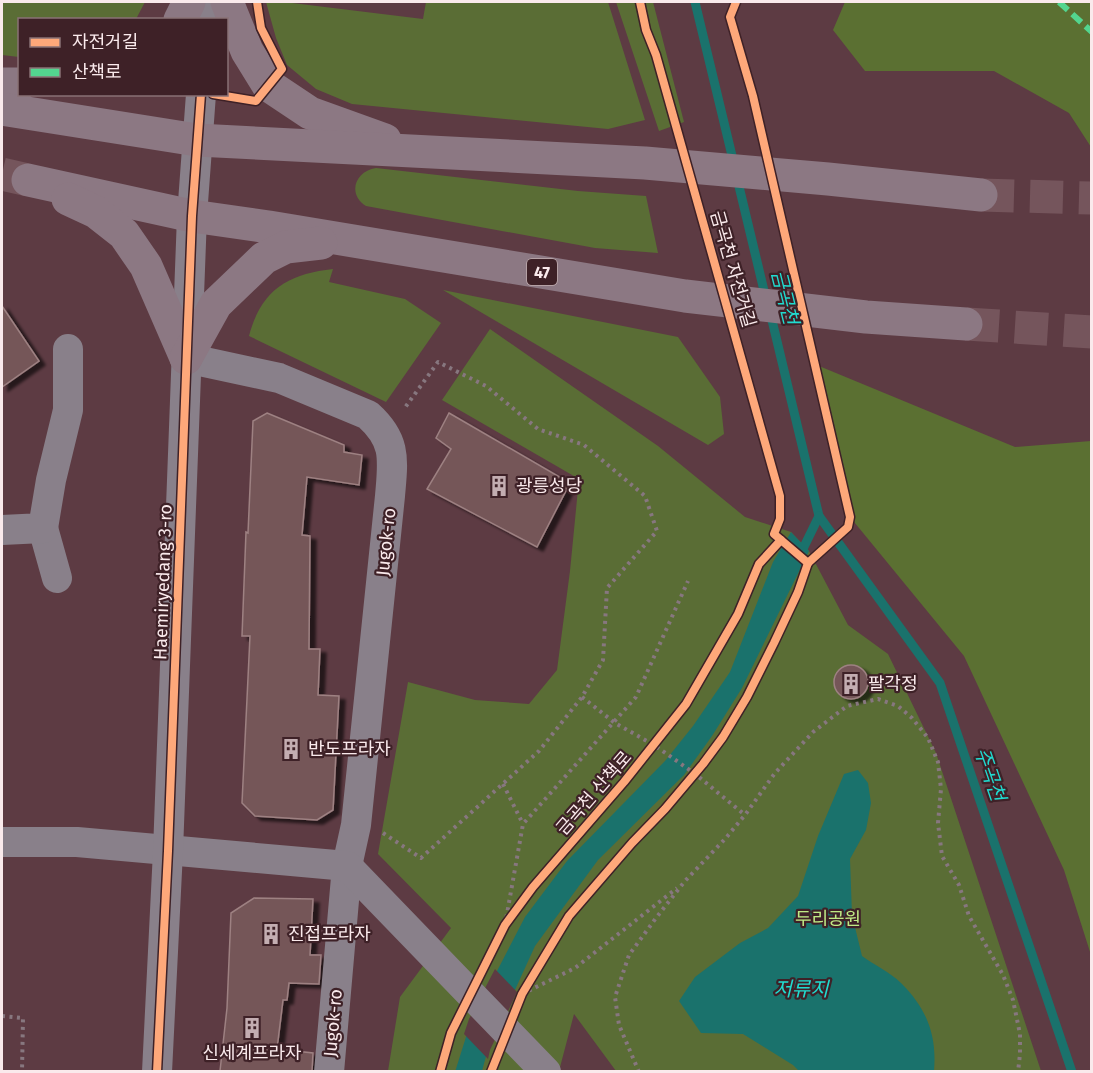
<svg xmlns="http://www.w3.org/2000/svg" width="1093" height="1073" font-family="'Fira Sans','Noto Sans KR',sans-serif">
<defs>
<filter id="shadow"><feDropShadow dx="6" dy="4" stdDeviation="1.5" flood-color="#0009"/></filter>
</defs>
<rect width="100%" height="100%" fill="#5d3b43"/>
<g fill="#5a6d35">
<path d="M 2,2 L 145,2 L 136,19 L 20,20 L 19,57 L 2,55 Z"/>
<path d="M 266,2 L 284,2 L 423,19 L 426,2 L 608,2 L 645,120 L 608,129 L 352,104 L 316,89 L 287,65 L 276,38 Z"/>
<path d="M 616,2 L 653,2 L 684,122 L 659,131 Z"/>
<path d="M 376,168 L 578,191 L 646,196 L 658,253 L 595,248 L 366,206 C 347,194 355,171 376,168 Z"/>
<path d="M 333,269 L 329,282 L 405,299 L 441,323 L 386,402 L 249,336 C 261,290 288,274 333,269 Z"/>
<path d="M 443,290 L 678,337 L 720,397 L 724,434 L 708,445 Z"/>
<path d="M 490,329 L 658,446 L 745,517 L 791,532 L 809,551 L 848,625 L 888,654 L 936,753 L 1041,1071 L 616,1071 L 574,1014 L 559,1071 L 388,1071 L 400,997 L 451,928 L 378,854 L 408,682 L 475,700 L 529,704 L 557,670 L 570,571 L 579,479 L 442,400 Z"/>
</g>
<g fill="#5b7032">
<path d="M 845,2 L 1091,2 L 1091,147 L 1069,113 L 994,71 L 865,71 L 833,30 Z"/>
<path d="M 819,366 L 1015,447 L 1091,441 L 1091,955 L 1064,870 L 964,656 L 850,517 Z"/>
</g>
<g fill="#1a726c">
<path d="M 791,532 L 809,551 L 742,688 L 712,736 L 684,775 L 598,860 L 535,946 L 488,1049 L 482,1071 L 455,1072 L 471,1021 L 525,917 L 567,861 L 665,761 L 693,726 L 730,672 L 773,562 Z"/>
<path d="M 858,770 L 868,783 L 871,803 L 866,830 L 850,859 L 852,915 L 862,956 C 874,965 890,972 901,983 C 927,1009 937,1035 934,1071 L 799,1071 L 793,1065 L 743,1034 L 701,1033 L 679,1001 L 695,977 L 740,943 L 768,928 L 798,896 L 818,836 L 844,774 Z"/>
</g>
<path fill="#5d3b43" d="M 495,969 L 517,992 L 490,1050 L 488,1059 L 464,1034 L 469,1019 Z"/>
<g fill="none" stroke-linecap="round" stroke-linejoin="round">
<g stroke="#1a726c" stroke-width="9">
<path d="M 695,2 L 734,164"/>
<path d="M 737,178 L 766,299"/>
<path d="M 770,312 L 819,516 L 799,557"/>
<path d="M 819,516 L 940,683 L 1072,1072"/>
</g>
</g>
<g fill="#745759" stroke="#9e8182" stroke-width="1.5" filter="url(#shadow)">
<path d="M 2,306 L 39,361 L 2,387 Z"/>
<path d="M 267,413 L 344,445 L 344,452 L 362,455 L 359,485 L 307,477 L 302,535 L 310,536 L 309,649 L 320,649 L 318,695 L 339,696 L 333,810 L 317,820 L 255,816 L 242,803 L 250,636 L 242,636 L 246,532 L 248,533 L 253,421 Z"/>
<path d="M 449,413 L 570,483 L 537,547 L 427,489 L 451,449 L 436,438 Z"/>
<circle cx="851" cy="682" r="17"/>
<path d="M 254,898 L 313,899 L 310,955 L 321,955 L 319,984 L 289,983 L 287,1000 L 283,1000 L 277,1049 L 313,1053 L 312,1071 L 220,1071 L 227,1008 L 231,913 Z"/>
</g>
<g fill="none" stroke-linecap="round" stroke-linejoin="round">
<g stroke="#75555c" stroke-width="33" stroke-dasharray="33 16" stroke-linecap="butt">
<path d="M 2,174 L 28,180"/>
<path d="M 981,195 L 1092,198"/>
<path d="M 966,324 L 1092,332"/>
</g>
<g stroke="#87777f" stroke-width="4" stroke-dasharray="3 4.5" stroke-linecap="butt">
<path d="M 582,697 L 615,723 L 654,745 L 694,773 L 745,815"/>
<path d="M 503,784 L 523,824"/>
<path d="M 383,833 L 421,858 L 539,751 L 582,697 L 603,660 L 607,588 L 657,531 L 645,496 L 584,445 L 538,429 L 486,386 L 438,362 L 404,409"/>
<path d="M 505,925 L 523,824 L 636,697 L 688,581"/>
<path d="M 522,994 L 575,968 L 677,888"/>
<path d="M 2,1016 L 23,1018 L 22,1072"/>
<path d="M 639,1072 L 619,1025 L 615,997 L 629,955 L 656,918 L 685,881 L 725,839 L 745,815 L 775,773 L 813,732 L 847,706 L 878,699 L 898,706 L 912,718 L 928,738 L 938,762 L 941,789 L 938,823 L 942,856 L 959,885 L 969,916 L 1003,975 L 1013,1000 L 1020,1034 L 1020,1054 L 1018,1072"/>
</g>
<g stroke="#89808a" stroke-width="30">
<path d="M 206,20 L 207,2"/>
<path d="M 186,358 L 279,378 L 368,415 C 397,441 393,460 390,496 L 356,825 L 347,866 L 329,1072"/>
<path d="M 43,528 L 57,578"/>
<path d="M 2,530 L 43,528 L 51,480 L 68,410 L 68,349"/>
<path d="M 2,842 L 77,842 L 347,866 L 546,1072"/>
<path d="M 157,1072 L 168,851 L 192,216 L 201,94"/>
</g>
<g stroke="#8c7883" stroke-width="33">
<path d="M 227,2 L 247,51 L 268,85 L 310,113 L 385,140"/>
<path d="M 180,20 L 189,2"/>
<path d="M 2,84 L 20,84"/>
<path d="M 2,109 L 197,140 L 645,163 L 828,179 L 981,195"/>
<path d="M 28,180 L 192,216 L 269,227 L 685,296 L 866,317 L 966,324"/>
<path d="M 68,199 L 96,212 L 124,234 L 146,266 L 186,358"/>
<path d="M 186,358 L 216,304 L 264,258 L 286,247 L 321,243"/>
</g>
<path stroke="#53d58f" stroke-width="6" stroke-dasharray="12 6" stroke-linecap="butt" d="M 1059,2 L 1092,32"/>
<defs>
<g id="cycleway">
<path d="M 640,2 L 646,30 L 656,55 L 780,496 L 780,519 L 774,534 L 808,563"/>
<path d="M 736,2 L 730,17 L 753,96 L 850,517 L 848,527 L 808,563"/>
<path d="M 213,94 L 256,101 L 282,69 L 261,28 L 257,2"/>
<path d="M 157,1072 L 168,851 L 192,216 L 201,94"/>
<path d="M 440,1072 L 451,1033 L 505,925 L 533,887 L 624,782 L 686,704 L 738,614 L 759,564 L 781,540"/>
<path d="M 491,1072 L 522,994 L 569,916 L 632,843 L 665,809 L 703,764 L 723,737 L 747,697 L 774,643 L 798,592 L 808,563"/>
</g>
</defs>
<use href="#cycleway" stroke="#3e2127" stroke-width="11"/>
<use href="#cycleway" stroke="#fea87a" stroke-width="8"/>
</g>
<defs>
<symbol id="building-bare" viewBox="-9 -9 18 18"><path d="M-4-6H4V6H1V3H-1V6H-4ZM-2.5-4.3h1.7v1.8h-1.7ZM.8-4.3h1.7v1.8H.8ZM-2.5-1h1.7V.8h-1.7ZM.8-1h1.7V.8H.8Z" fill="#c3adb1" stroke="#3e2127" stroke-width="2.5" paint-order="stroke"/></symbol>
</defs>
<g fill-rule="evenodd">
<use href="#building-bare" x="484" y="471" width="30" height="30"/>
<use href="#building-bare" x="836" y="669" width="30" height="30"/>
<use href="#building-bare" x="276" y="734" width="30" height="30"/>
<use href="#building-bare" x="256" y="919" width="30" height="30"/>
<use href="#building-bare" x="237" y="1013" width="30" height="30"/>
</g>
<g text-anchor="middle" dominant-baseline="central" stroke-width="4.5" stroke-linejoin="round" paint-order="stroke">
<rect fill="#3e2127" stroke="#c2aeb1" stroke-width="1.5" x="527" y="259" width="30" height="26" rx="4.5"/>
<g font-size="16" font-weight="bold" fill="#faeaec">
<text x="542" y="272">47</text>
</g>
<g font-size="18" fill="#faeaec" stroke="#3e2127">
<text transform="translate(733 269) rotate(74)">금곡천 자전거길</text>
<text transform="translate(386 542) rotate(-84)">Jugok-ro</text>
<text transform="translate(163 582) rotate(-88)">Haemiryedang 3-ro</text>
<text transform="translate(594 793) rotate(-49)">금곡천 산책로</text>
<text transform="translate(333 1023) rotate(-85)">Jugok-ro</text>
</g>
<g font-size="18" fill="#faeaec" stroke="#3e2127" text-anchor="start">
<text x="516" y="486">광릉성당</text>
<text x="868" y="684">팔각정</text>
<text x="308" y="749">반도프라자</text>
<text x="288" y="934">진접프라자</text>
<text x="252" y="1053" text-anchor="middle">신세계프라자</text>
</g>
<g font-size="18" fill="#bfea85" stroke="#3e2127">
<text x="828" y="919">두리공원</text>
</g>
<g font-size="20" font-style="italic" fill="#21dbd0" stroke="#3e2127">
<text transform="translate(785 297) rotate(76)">금곡천</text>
<text transform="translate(990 774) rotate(71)">주곡천</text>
<text x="801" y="989">저류지</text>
</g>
</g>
<rect width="1093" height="1073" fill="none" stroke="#faeaec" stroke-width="6"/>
<rect x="18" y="18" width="210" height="78" fill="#3e2127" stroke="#897176" stroke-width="1.5"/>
<rect x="30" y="38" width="30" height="9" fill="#fea87a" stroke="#897176" stroke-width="1.5"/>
<text x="72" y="48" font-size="18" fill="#faeaec">자전거길</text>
<rect x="30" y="68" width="30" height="9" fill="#53d58f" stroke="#897176" stroke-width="1.5"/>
<text x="72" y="78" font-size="18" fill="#faeaec">산책로</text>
</svg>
